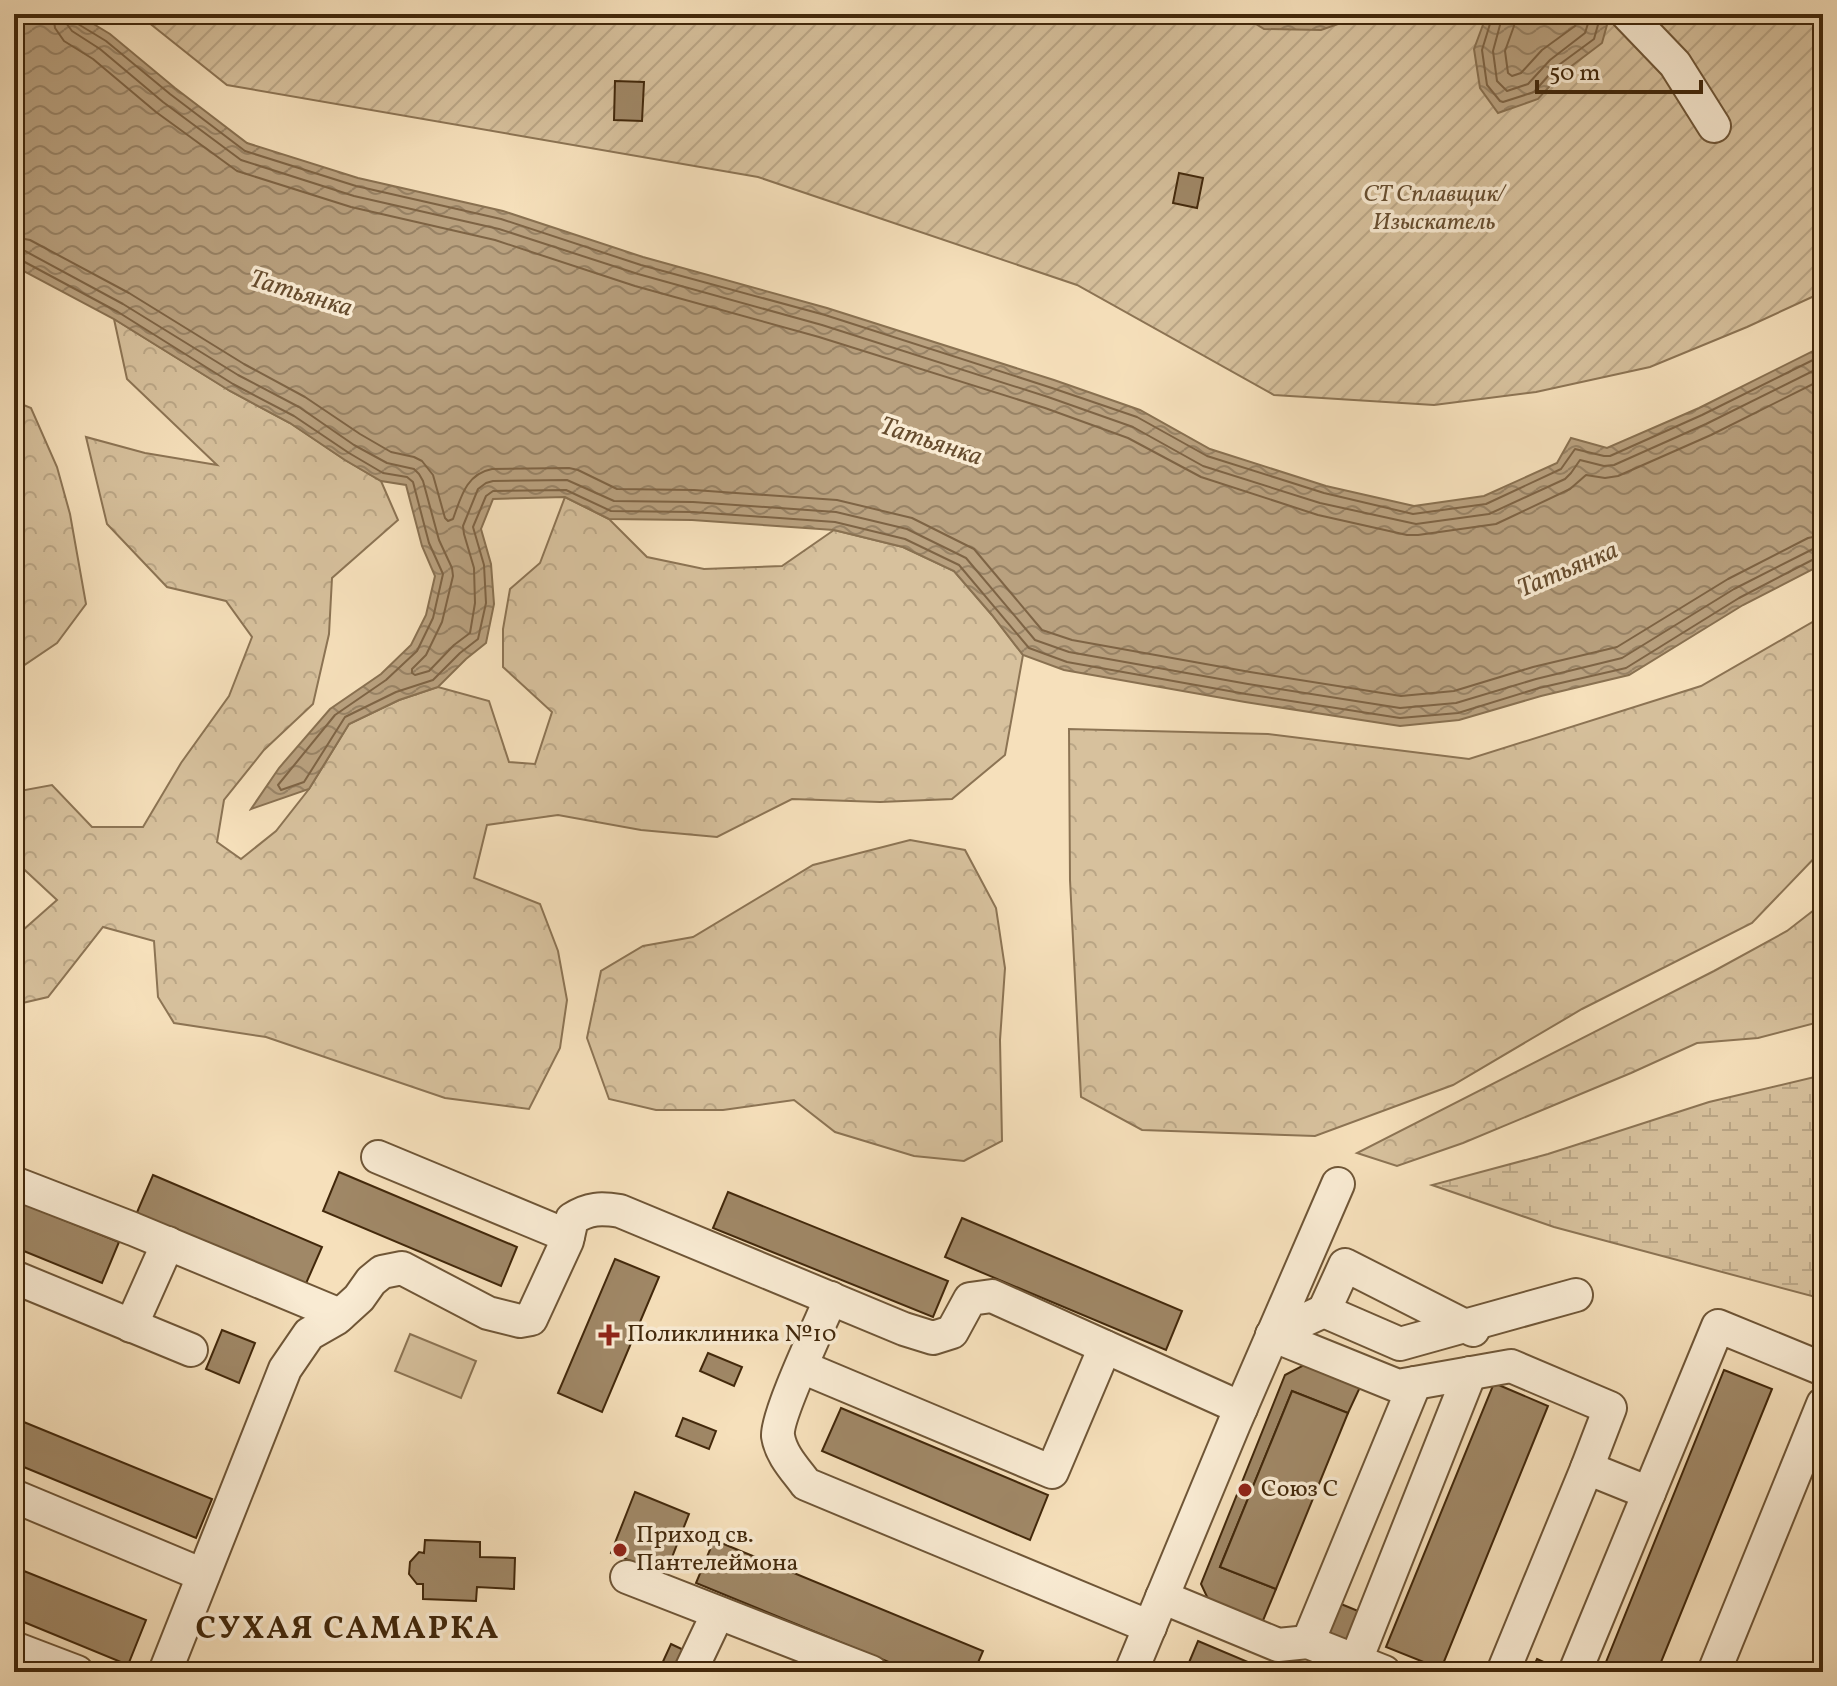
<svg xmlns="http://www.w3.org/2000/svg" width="1837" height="1686" font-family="Vollkorn,serif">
<defs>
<pattern id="forest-crowns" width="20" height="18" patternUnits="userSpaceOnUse" patternTransform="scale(2)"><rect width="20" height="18" fill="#d7c19d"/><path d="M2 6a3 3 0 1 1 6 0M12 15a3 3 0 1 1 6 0" fill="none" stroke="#baa686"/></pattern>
<pattern id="wetland-marsh" width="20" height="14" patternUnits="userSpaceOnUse" patternTransform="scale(2)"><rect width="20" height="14" fill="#d7c19d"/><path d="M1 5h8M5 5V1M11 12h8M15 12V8" fill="none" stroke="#baa686"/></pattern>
<pattern id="garden-furrows" width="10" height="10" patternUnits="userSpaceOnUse" patternTransform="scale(2)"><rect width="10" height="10" fill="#d7c19d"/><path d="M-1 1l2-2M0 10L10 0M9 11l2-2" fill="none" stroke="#baa686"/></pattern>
<pattern id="water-waves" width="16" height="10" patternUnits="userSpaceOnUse" patternTransform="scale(2)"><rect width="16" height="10" fill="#b9a17f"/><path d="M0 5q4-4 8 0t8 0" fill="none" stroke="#988366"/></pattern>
</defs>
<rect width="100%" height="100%" fill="#f6e0bb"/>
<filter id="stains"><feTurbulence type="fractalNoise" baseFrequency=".0025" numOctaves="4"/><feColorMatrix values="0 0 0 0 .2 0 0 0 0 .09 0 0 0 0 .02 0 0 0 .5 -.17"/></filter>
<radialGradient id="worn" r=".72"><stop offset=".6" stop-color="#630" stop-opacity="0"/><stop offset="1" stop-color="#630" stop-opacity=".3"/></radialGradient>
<g fill="url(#forest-crowns)" stroke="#8c7454" stroke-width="2">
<path d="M 114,319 L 230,391 L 290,423 L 345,460 L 381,481 L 398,520 L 332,578 L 329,634 L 313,704 L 264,750 L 224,800 L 217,842 L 241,859 L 276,831 L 309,789 L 349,724 L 399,700 L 438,687 L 489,701 L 509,762 L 535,764 L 552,712 L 503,667 L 503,629 L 510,589 L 540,563 L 565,497 L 609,519 L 647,557 L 704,569 L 782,566 L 834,530 L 903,547 L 954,571 L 992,615 L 1023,655 L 1005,755 L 952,799 L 880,802 L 792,799 L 717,837 L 641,830 L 558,815 L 487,825 L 474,878 L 540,904 L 558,951 L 567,1000 L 560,1048 L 529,1109 L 445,1098 L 266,1037 L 174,1023 L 158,997 L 154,941 L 103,927 L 48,997 L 14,1005 L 14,938 L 57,900 L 14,860 L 14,792 L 52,785 L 92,827 L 143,827 L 181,763 L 229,696 L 252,637 L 226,601 L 167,587 L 107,524 L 86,437 L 145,453 L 217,465 L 127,379 Z"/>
<path d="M 14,401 L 31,408 L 57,467 L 70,514 L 86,604 L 57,643 L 14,672 Z"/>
<path d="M 1823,616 L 1823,849 L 1752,923 L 1582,1009 L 1453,1085 L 1315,1136 L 1142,1130 L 1081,1097 L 1070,880 L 1069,729 L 1268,734 L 1469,759 L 1701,686 Z"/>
<path d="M 910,840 L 965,850 L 996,908 L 1005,968 L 1000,1040 L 1002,1141 L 964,1161 L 914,1156 L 835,1132 L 794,1100 L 723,1110 L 656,1110 L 609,1099 L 587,1038 L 601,971 L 643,946 L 693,937 L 813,865 Z"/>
<path d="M 1823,903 L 1823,1021 L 1758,1038 L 1697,1043 L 1631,1073 L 1463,1143 L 1397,1166 L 1357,1153 L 1714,971 L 1787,931 Z"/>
</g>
<path fill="url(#wetland-marsh)" stroke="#8c7454" stroke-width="2" d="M 1823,1075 L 1823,1299 L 1554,1227 L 1432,1185 L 1548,1154 L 1709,1102 Z"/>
<path fill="url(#garden-furrows)" stroke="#8c7454" stroke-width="2" d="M 138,14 L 1823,14 L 1823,292 L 1747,327 L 1650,367 L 1536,392 L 1434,405 L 1274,395 L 1077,285 L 758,177 L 227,85 Z"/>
<path fill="#d7c19d" stroke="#8c7454" stroke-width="2" d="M 410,1334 L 476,1361 L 461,1398 L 395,1371 Z"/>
<g fill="url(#water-waves)" stroke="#897151" stroke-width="2">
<path d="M 14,14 L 77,14 L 110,34 L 175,88 L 247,143 L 358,178 L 503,211 L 643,257 L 827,308 L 1054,380 L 1140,410 L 1210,449 L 1326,486 L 1414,506 L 1484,496 L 1557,463 L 1571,438 L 1607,448 L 1699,408 L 1823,346 L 1823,564 L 1743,605 L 1629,675 L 1541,696 L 1459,720 L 1400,726 L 1245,702 L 1064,670 L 1023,655 L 992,615 L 954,571 L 903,547 L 834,530 L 692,520 L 609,519 L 565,497 L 493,499 L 481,529 L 491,564 L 494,604 L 486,643 L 466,659 L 438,687 L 399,700 L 349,724 L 309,789 L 251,809 L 279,768 L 330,709 L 381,674 L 411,645 L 426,615 L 435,576 L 422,546 L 406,485 L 381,481 L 345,460 L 290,423 L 230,391 L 114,319 L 14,266 Z"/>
<path d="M 1240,14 L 1362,14 L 1361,16 L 1321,30 L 1264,29 Z"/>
<path d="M 1487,14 L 1610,14 L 1602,43 L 1561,74 L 1538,99 L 1498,113 L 1480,88 L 1474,49 Z"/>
</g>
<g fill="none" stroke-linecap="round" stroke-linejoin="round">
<g stroke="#7e6445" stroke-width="2">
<path d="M 53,14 L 55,28 L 64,41 L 93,59 L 156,112 L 237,171 L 351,207 L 495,240 L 635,286 L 819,337 L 1045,408 L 1128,438 L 1201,477 L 1318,515 L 1407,535 L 1418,535 L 1496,524 L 1570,489 L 1586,475 L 1605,478 L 1618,476 L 1711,435 L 1823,379"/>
<path d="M 65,14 L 66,23 L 72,31 L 100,49 L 163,102 L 241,160 L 354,196 L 499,229 L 638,274 L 822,325 L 1048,397 L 1133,427 L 1203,466 L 1320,503 L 1416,524 L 1489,514 L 1565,479 L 1571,473 L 1580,460 L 1604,466 L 1614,465 L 1706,424 L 1823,366"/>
<path d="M 75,14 L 75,20 L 78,24 L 106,41 L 170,94 L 245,151 L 356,186 L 501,219 L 641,265 L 825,315 L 1052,388 L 1137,417 L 1207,456 L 1324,493 L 1413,514 L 1486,504 L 1561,469 L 1575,449 L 1604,456 L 1610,456 L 1702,415 L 1823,355"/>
<path d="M 1256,14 L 1267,21 L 1319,22 L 1342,14"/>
<path d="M 1493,14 L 1482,50 L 1487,85 L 1500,101 L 1503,102 L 1534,92 L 1556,67 L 1594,39 L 1601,14"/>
<path d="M 1503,14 L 1493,51 L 1497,81 L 1507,91 L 1528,84 L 1550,60 L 1585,33 L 1591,14"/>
<path d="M 1515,14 L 1514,26 L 1505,51 L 1508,73 L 1512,76 L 1521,73 L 1542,50 L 1575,26 L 1579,14"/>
<path d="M 14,237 L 30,240 L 129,293 L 244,364 L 305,397 L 360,434 L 391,452 L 414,457 L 422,461 L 433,475 L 445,518 L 448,521 L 453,519 C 461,497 466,474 492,469 L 569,468 L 578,470 L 617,489 L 694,490 L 837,500 L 912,518 L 974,549 L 1042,630 L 1072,640 L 1250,672 L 1401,696 L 1454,691 L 1533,667 L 1617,647 L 1728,579 L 1808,538 L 1823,535"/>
<path d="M 14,249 L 25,251 L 123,304 L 238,375 L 299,407 L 354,445 L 387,463 L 414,469 L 419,474 L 423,481 L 439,540 L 452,568 L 453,576 L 442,622 L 426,655 L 412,669 L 412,673 L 415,675 L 429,671 L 454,645 L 470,633 L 475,603 L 474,568 L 464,534 L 463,526 L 478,489 L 486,483 L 493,481 L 567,480 L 614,501 L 693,502 L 836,512 L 907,529 L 966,558 L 1035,640 L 1069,652 L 1248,684 L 1400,708 L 1456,703 L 1536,679 L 1622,658 L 1734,589 L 1813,549 L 1823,547"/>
<path d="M 14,259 L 21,260 L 118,312 L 233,384 L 294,416 L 349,453 L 383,473 L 407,477 L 413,482 L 429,543 L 443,574 L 433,618 L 417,651 L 386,680 L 335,715 L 278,785 L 281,790 L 304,782 L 345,717 L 396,692 L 433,680 L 460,653 L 478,639 L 486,603 L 484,565 L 473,527 L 486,496 L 493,491 L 566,490 L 611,511 L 693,512 L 835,522 L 905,539 L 959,565 L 1029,648 L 1067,662 L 1246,694 L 1400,718 L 1458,713 L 1539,688 L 1626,668 L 1739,598 L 1816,558 L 1823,557"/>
</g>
</g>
<g fill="#a08867" stroke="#42280b" stroke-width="2">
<path d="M 615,81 L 644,82 L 642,121 L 614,120 Z"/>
<path d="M 1179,173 L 1203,178 L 1197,208 L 1173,203 Z"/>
<path d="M 339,1172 L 517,1247 L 501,1286 L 323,1211 Z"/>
<path d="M 153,1175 L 322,1247 L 304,1288 L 135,1217 Z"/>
<path d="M 728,1192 L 948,1281 L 933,1317 L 713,1228 Z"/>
<path d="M 14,1200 L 119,1242 L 102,1283 L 14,1247 Z"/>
<path d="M 962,1218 L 1182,1311 L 1166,1350 L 945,1257 Z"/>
<path d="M 615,1259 L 659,1277 L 602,1412 L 558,1393 Z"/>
<path d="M 222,1330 L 255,1343 L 239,1383 L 206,1369 Z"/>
<path d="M 708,1353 L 742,1367 L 734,1386 L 700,1371 Z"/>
<path d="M 1304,1365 L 1361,1385 L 1348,1413 L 1292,1391 L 1220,1567 L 1276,1589 L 1262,1623 L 1209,1601 L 1201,1584 L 1285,1375 Z"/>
<path d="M 1724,1370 L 1772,1389 L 1657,1672 L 1602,1672 Z"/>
<path d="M 1494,1383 L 1548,1406 L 1441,1669 L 1386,1647 Z"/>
<path d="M 1292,1391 L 1348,1413 L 1276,1589 L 1220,1567 Z"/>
<path d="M 841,1408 L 1048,1495 L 1030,1540 L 822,1451 Z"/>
<path d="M 14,1418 L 212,1499 L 196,1538 L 14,1463 Z"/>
<path d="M 683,1418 L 716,1431 L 709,1449 L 676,1436 Z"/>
<path d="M 635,1492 L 689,1514 L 665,1575 L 611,1553 Z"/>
<path d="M 425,1540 L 480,1542 L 480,1557 L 515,1558 L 514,1589 L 477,1587 L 476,1601 L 423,1599 L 423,1584 L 417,1584 L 409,1574 L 410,1562 L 419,1552 L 424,1553 Z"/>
<path d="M 714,1540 L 983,1651 L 974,1672 L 913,1672 L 696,1583 Z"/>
<path d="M 14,1567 L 146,1620 L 128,1665 L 14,1618 Z"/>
<path d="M 1341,1604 L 1363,1613 L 1349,1647 L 1327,1638 Z"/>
<path d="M 1198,1641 L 1248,1662 L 1244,1672 L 1185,1672 Z"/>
<path d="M 671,1644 L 688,1652 L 680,1672 L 668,1672 L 660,1668 Z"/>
<path d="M 1537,1659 L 1559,1669 L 1557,1672 L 1531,1672 Z"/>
<path d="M 1107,1663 L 1118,1668 L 1116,1672 L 1103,1672 Z"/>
</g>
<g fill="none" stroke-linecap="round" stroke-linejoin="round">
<defs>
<g id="minor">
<path d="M 1627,14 L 1675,64 L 1714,126"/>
<path d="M 378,1157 L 568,1236"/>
<path d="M 14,1183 L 133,1229 L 340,1315"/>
<path d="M 14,1277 L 191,1350"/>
<path d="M 831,1298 C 821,1322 776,1416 778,1436 C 781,1455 795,1469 806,1484 L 1150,1627"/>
<path d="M 1324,1311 L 1345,1265 L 1473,1330"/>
<path d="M 131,1326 L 168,1243"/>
<path d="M 1272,1335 L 1398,1386 L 1511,1366 L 1610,1408 L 1587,1468"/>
<path d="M 1272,1335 L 1324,1311 L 1400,1344 L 1576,1295"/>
<path d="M 802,1367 L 1052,1472 L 1105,1347"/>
<path d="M 14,1496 L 203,1575"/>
<path d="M 627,1577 L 871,1672"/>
<path d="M 1162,1597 L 1278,1645 L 1308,1642 L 1384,1672"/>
<path d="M 1308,1642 L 1415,1383"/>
<path d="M 14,1648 L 77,1672"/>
<path d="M 1356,1660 L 1470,1373"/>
<path d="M 165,1672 L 285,1369 L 309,1334 L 337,1318 L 359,1298 L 371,1281 L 382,1272 L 402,1268 L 488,1313 L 520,1321 L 531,1319 L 567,1241 L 572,1219 C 589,1208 601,1208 620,1211 L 904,1329 L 933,1338 L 952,1332 L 970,1299 L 992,1296 L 1241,1408"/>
<path d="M 690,1672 L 718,1613"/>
<path d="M 1131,1672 L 1234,1424 L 1338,1184"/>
<path d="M 1503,1672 L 1587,1468 L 1649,1493"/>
<path d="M 1575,1672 L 1718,1326 L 1823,1369"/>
<path d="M 1714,1672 L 1823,1404"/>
</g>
</defs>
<use href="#minor" stroke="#6f5637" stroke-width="36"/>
<use href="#minor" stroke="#f9ebd3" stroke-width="32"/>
</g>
<g fill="#8f2418" stroke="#f9ebd3" stroke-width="3">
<path d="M605 1323h8v8h8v8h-8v8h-8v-8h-8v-8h8z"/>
<circle cx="1245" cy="1490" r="8"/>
<circle cx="620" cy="1550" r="8"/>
</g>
<g text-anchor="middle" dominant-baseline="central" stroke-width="7" stroke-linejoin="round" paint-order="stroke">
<g font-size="24" font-style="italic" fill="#674e30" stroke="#f9ebd3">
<text x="1434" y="195">СТ Сплавщик/<tspan x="1434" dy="28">Изыскатель</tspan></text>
</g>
<g font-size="24" fill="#42280b" stroke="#f9ebd3" text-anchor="start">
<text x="627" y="1335">Поликлиника №10</text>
<text x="1261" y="1490">Союз С</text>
<text x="636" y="1536">Приход св.<tspan x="636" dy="28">Пантелеймона</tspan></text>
</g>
<g font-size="26" font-style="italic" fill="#664c2e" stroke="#f9ebd3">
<text transform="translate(301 294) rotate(17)">Татьянка</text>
<text transform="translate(931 442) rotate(18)">Татьянка</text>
<text transform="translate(1568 570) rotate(-23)">Татьянка</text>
</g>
<g font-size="32" font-weight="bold" letter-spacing="2" fill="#42280b" stroke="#f9ebd3">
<text x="348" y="1630">СУХАЯ САМАРКА</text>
</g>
</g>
<rect width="1837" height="1686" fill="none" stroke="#f6e0bb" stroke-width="48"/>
<rect x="16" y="16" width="1805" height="1654" fill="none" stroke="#42280b" stroke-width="4"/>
<rect x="24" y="24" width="1789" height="1638" fill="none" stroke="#42280b" stroke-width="2"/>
<path d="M1537 80v12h164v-12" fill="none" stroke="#42280b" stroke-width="4"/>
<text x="1549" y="80" font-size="24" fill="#42280b" stroke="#f9ebd3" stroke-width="6" paint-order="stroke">50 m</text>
<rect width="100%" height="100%" filter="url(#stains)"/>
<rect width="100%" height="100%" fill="url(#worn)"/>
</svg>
